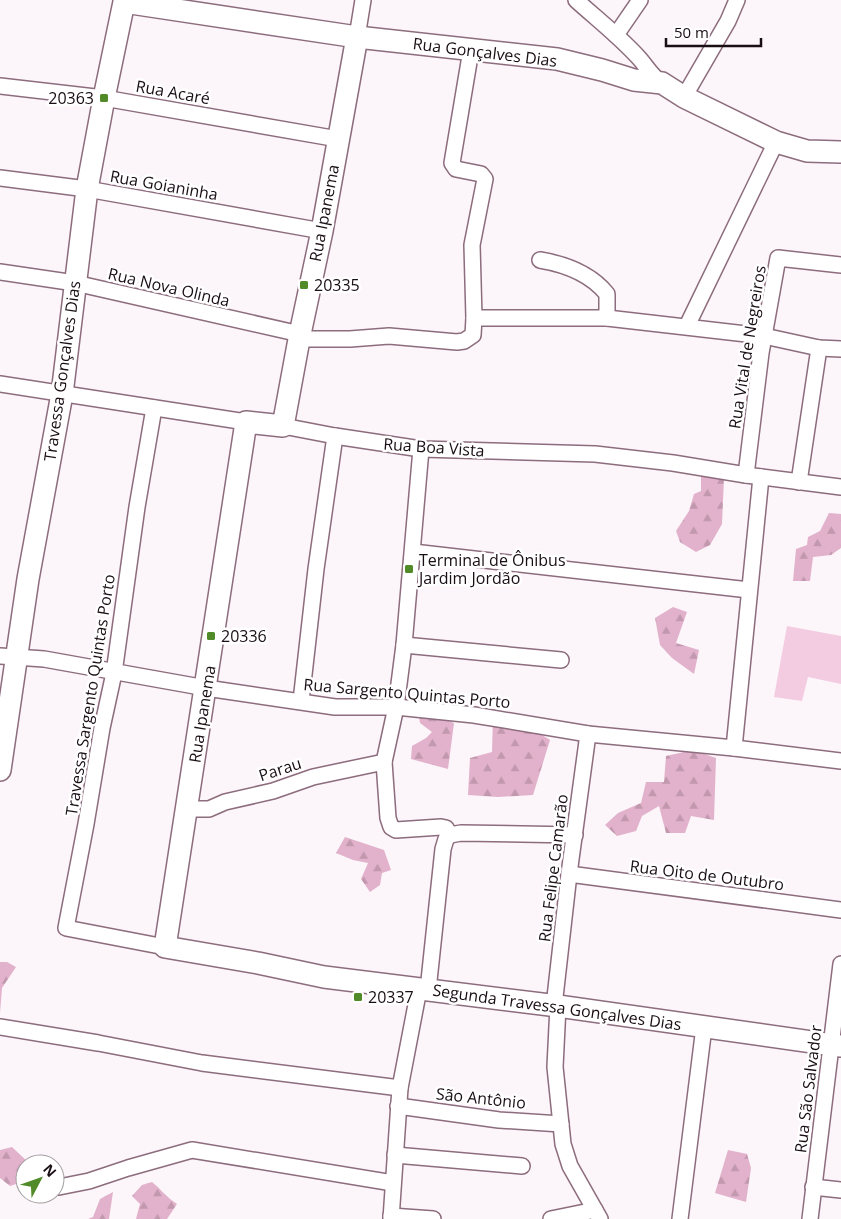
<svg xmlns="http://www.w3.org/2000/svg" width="841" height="1219" font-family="'Open Sans',sans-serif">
<defs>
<pattern id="forest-firs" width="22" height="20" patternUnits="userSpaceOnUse" patternTransform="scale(1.25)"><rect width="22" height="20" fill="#e2b2cc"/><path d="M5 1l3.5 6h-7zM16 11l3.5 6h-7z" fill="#c198ae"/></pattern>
</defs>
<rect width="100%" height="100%" fill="#fcf5f9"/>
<g fill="url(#forest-firs)">
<path d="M 701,473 L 724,478 L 722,524 L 710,545 L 696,552 L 680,542 L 676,531 L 689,511 L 694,494 L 701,491 Z"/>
<path d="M 829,513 L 841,514 L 841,548 L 831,555 L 813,557 L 810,581 L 793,581 L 796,549 L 807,545 L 808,537 L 820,531 Z"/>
<path d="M 673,607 L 687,612 L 676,643 L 699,650 L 694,674 L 672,658 L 660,645 L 655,618 Z"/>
<path d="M 418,709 L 454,723 L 448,769 L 411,759 L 412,746 L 426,738 L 432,732 L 420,723 Z"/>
<path d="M 493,717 L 536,731 L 550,740 L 533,795 L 498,797 L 468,795 L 470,758 L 492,752 Z"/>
<path d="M 693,750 L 716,758 L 714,820 L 691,816 L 685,833 L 666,833 L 659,806 L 642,816 L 636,831 L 617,836 L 605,825 L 618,813 L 641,803 L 646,782 L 664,782 L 666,756 Z"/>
<path d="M 345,837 L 384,850 L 391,870 L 382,873 L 380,885 L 370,892 L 361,879 L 368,863 L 353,860 L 336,853 Z"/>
<path d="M 0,962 L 7,962 L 16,967 L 2,988 L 0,1013 Z"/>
<path d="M 12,1147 L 30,1164 L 25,1164 L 25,1181 L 10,1186 L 0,1178 L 0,1150 Z"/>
<path d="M 728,1150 L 747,1154 L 751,1168 L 746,1202 L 715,1193 Z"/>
<path d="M 152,1182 C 162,1190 166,1197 177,1204 L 167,1219 L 136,1219 L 140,1204 L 132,1196 L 142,1185 Z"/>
<path d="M 113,1192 L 109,1219 L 88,1219 L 93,1217 L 100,1199 Z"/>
</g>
<path fill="#f3cce1" d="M 787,626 L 841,636 L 841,684 L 808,677 L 802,701 L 774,697 Z"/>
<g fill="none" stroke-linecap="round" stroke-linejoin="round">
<defs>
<g id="street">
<path d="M 576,0 C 597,19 620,37 639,58 C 647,67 652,77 662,83"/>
<path d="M 616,35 L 640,0"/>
<path d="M 357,37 L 363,0"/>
<path d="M 0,86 L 104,98 L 338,139"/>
<path d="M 684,97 L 728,21 L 737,0"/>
<path d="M 0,178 L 87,189 L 322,231"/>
<path d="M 540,260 C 564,264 591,274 607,294 L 607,318"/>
<path d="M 0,272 L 75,283 L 300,334"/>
<path d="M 474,318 L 607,318 L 764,336 L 819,348 L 841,349"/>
<path d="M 687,326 L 776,142"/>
<path d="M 300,339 L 350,339 L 389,336 L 457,342 L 464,341 L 473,335 L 474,318 L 472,245 L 485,179 L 481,174 L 456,169 L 452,163 L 471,50"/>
<path d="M 0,384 L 246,422"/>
<path d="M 154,408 L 137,507 L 114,673 L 102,728 L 86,824 L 66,928 L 165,947"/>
<path d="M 283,426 L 335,436 L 421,449 L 595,454 L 673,463 L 746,475 L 841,487"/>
<path d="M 421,449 L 404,645 L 396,707 L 384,762 L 388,818 L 391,827 L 396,830 L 441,827 L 446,828 L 450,835"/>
<path d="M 746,475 L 761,353 L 778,258 L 841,265"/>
<path d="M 799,482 L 819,348"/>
<path d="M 413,552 L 749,590"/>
<path d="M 404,645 L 561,660"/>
<path d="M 0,656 L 44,659 L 206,688 L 335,707 L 396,707 L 474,715 L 588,734 L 734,748 L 841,761"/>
<path d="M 301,701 L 316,569 L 335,436"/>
<path d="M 734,748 L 761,477"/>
<path d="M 187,809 L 209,809 L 225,802 L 273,791 L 313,777 L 384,762"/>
<path d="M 450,835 L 461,833 L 575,835"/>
<path d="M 569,874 L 841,910"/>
<path d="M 428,990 L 443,849 L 446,839 L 450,835"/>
<path d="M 554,1006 L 569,874 L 588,734"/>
<path d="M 558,1006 L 555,1067 L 563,1144 L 570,1166 L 600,1219"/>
<path d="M 0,1027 L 98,1043 L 202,1063 L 400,1088"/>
<path d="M 398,1106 L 499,1120 L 561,1124"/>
<path d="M 395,1155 L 522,1166"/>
<path d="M 59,1187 L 89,1181 L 128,1168 L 192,1150 L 393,1183"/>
<path d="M 813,1187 L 841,1190"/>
<path d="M 391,1216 L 433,1219"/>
<path d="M 391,1219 L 400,1088 L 419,989"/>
<path d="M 551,1219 L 595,1210"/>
<path d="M 680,1219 L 704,1027"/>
<path d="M 810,1219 L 841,964"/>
</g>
<g id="secondary">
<path d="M 357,37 L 322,231 L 300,334 L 283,426 L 246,422 L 165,947 L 258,963 L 324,977 L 558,1006 L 841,1046"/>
<path d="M 0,770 L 28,579 L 62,394 L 87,189 L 104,98 L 124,2 L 357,37 L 557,59 L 602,70 L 634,80 L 662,83 L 684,97 L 776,142 L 807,151 L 841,152"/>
</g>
</defs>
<use href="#street" stroke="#8c6c7d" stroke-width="18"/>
<use href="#secondary" stroke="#8c6c7d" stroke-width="24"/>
<use href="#street" stroke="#fff" stroke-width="15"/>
<use href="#secondary" stroke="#fff" stroke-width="21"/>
</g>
<g fill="#518b29" stroke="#fff" stroke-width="2">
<rect x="99" y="93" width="10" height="10" rx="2.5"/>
<rect x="299" y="280" width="10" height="10" rx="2.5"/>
<rect x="404" y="564" width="10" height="10" rx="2.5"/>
<rect x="206" y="631" width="10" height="10" rx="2.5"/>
<rect x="353" y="992" width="10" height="10" rx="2.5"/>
</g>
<g text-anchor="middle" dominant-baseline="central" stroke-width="5" stroke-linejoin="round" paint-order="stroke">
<g font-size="16" fill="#190e14" stroke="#fff">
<text transform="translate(485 52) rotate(7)">Rua Gonçalves Dias</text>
<text transform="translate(173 92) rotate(10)">Rua Acaré</text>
<text transform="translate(164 185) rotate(10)">Rua Goianinha</text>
<text transform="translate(324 213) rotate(-79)">Rua Ipanema</text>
<text transform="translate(169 287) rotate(13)">Rua Nova Olinda</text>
<text transform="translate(747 347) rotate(-81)">Rua Vital de Negreiros</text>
<text transform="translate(62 371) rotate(-82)">Travessa Gonçalves Dias</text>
<text transform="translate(434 447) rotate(4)">Rua Boa Vista</text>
<text transform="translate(407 693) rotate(5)">Rua Sargento Quintas Porto</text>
<text transform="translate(90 695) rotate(-81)">Travessa Sargento Quintas Porto</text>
<text transform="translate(202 714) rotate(-81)">Rua Ipanema</text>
<text transform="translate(280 769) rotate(-18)">Parau</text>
<text transform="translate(553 868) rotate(-83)">Rua Felipe Camarão</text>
<text transform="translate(707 875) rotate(7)">Rua Oito de Outubro</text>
<text transform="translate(557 1007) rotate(8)">Segunda Travessa Gonçalves Dias</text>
<text transform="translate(808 1089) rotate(-83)">Rua São Salvador</text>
<text transform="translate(481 1098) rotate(6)">São Antônio</text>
</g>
<g font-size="16" fill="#190e14" stroke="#fff" text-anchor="start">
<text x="94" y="98" text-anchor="end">20363</text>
<text x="314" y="285">20335</text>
<text x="419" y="560">Terminal de Ônibus<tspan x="419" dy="18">Jardim Jordão</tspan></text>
<text x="221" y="636">20336</text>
<text x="368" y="997">20337</text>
</g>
</g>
<g transform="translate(40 1179) rotate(49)"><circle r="24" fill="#ffffff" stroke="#a39fa1"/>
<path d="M0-4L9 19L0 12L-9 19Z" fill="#518b29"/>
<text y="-8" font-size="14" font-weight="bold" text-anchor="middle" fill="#190e14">N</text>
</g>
<path d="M666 38v8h95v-8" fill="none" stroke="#190e14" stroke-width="2.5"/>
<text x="674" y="38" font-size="15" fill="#190e14" stroke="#ffffff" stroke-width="4" paint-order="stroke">50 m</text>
</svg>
